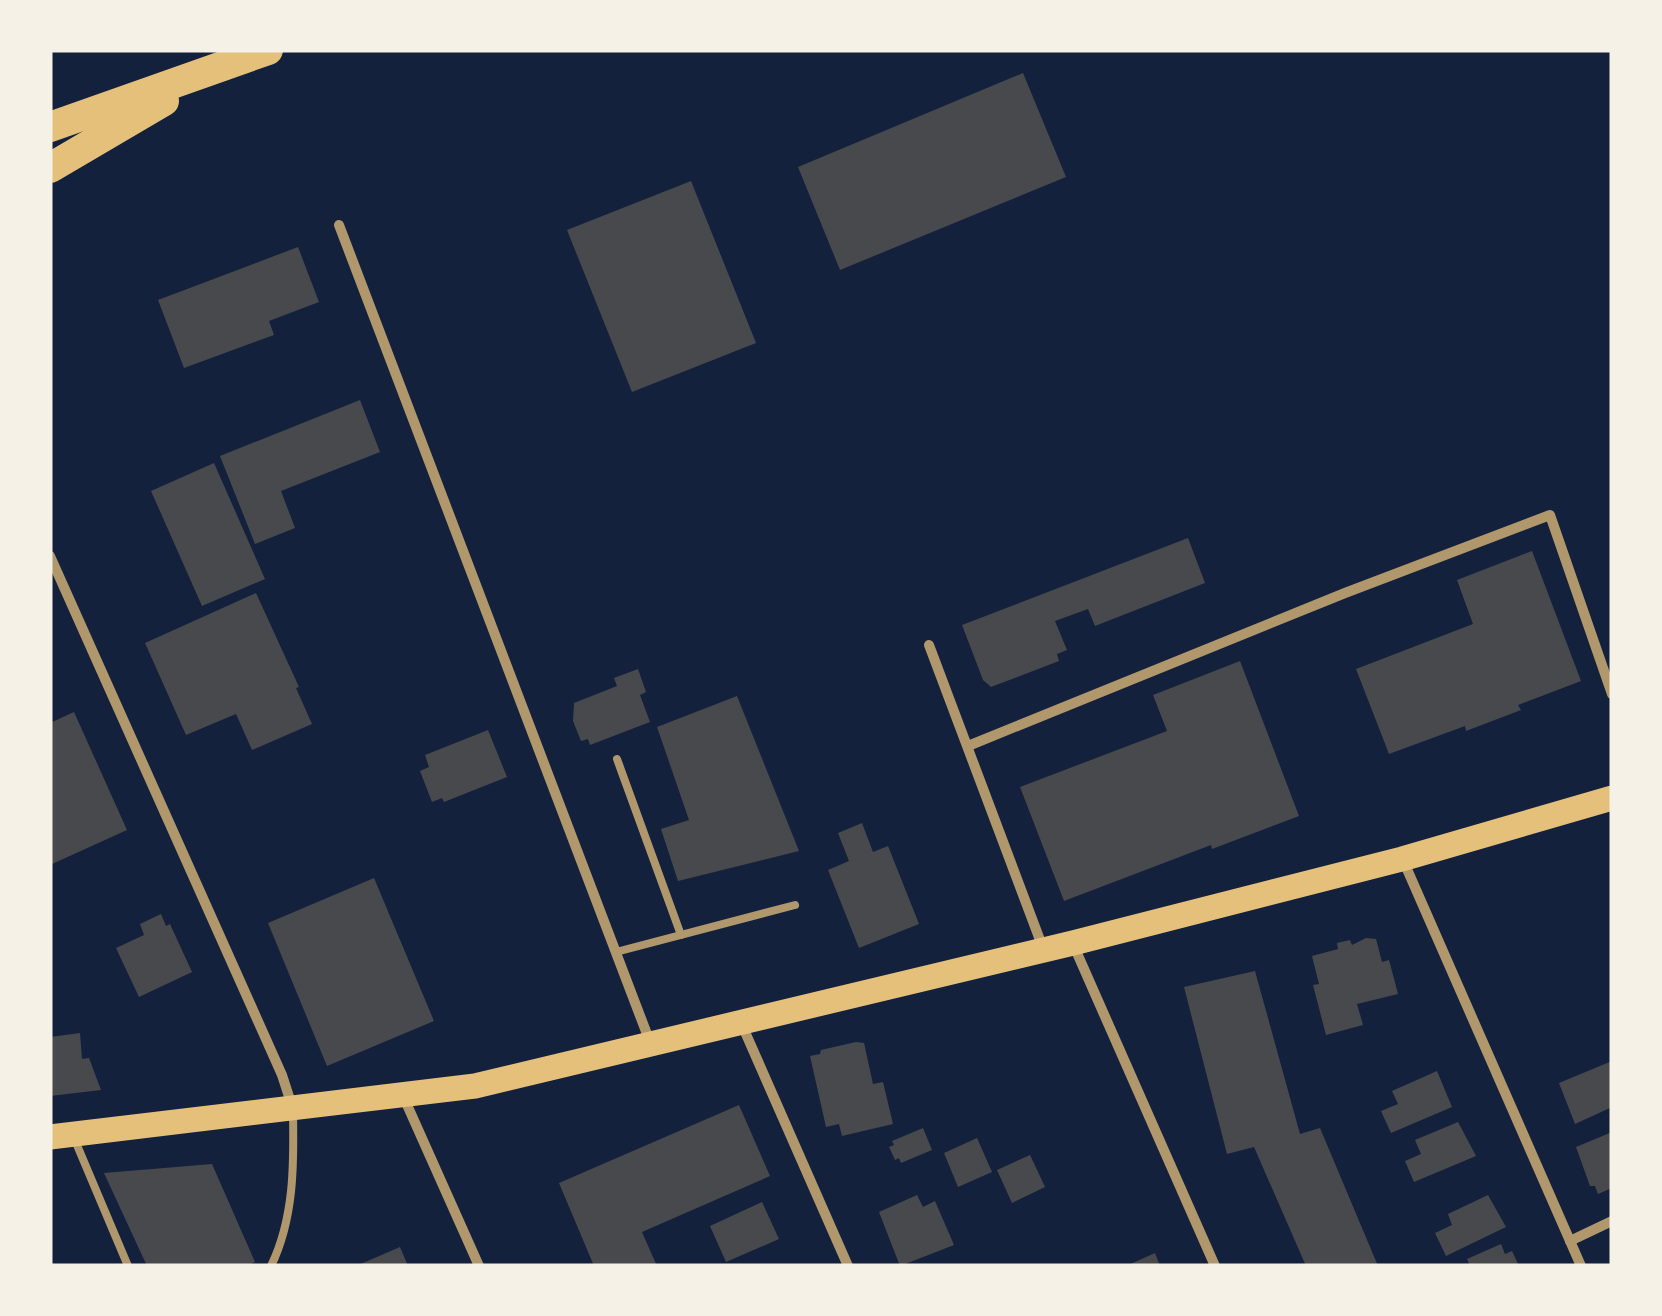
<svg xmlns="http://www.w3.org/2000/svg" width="1662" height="1316" font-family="Cabin,sans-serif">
<rect width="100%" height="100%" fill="#14213d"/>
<g fill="#48494c">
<path d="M 1023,73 L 1066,177 L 840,270 L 798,167 Z"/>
<path d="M 691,181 L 756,343 L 632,392 L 567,230 Z"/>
<path d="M 298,247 L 319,302 L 269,321 L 274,335 L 184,368 L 158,300 Z"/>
<path d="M 360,400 L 380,452 L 281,491 L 295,528 L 255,544 L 220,456 Z"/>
<path d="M 214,463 L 265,579 L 202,606 L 151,491 Z"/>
<path d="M 1188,538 L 1205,583 L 1095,626 L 1088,609 L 1055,621 L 1067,650 L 1057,654 L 1059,661 L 991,687 L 983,680 L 962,625 Z"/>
<path d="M 1532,551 L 1581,681 L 1518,705 L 1521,710 L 1466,731 L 1465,726 L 1389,754 L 1356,669 L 1473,624 L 1457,580 Z"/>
<path d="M 256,593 L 299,687 L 296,688 L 312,724 L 252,750 L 236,714 L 186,735 L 145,643 Z"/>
<path d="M 1240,661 L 1299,816 L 1212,849 L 1211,845 L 1064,901 L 1020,787 L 1167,731 L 1153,695 Z"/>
<path d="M 638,669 L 646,692 L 640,695 L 650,722 L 590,745 L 588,739 L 581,741 L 573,721 L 574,703 L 617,686 L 614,678 Z"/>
<path d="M 737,696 L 799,851 L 678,881 L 661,829 L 689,820 L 657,727 Z"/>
<path d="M 74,712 L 127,830 L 50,865 L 50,723 Z"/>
<path d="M 488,730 L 507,777 L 444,802 L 442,798 L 432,802 L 420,771 L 429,767 L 425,755 Z"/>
<path d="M 862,823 L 873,852 L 888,846 L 919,924 L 859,948 L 828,870 L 849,861 L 838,833 Z"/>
<path d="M 374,878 L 434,1021 L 327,1066 L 268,923 Z"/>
<path d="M 161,914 L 166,926 L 170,924 L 192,972 L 139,997 L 116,948 L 144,935 L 140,924 Z"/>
<path d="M 1366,938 L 1376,939 L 1382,962 L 1389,960 L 1398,994 L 1357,1004 L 1363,1025 L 1326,1035 L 1313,985 L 1319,984 L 1312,956 L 1338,949 L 1337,943 L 1350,940 L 1352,945 Z"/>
<path d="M 1255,971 L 1300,1134 L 1320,1128 L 1378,1266 L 1306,1266 L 1254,1147 L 1227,1154 L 1184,987 Z"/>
<path d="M 80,1033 L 82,1059 L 89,1058 L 101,1090 L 50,1096 L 50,1037 Z"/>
<path d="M 856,1042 L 864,1043 L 873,1084 L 883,1082 L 893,1124 L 842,1136 L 839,1124 L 826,1127 L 810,1056 L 820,1054 L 821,1050 Z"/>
<path d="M 1612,1061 L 1612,1107 L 1575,1124 L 1559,1083 Z"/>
<path d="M 1437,1071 L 1452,1107 L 1391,1133 L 1381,1111 L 1398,1104 L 1392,1091 Z"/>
<path d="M 739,1105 L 770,1176 L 642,1232 L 656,1264 L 594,1266 L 559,1183 Z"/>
<path d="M 1458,1122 L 1476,1156 L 1414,1182 L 1405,1161 L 1421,1154 L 1415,1140 Z"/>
<path d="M 923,1128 L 932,1150 L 901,1163 L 899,1158 L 895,1160 L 889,1147 L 894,1145 L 892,1141 Z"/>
<path d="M 1612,1132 L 1612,1188 L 1598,1194 L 1595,1186 L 1590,1186 L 1576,1147 Z"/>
<path d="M 977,1138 L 992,1172 L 958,1187 L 944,1153 Z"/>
<path d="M 1030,1155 L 1045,1187 L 1012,1203 L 997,1170 Z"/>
<path d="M 212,1164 L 255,1262 L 246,1266 L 147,1266 L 104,1173 Z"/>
<path d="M 917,1195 L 923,1207 L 935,1201 L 954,1245 L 900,1266 L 879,1212 Z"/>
<path d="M 1488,1195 L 1506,1227 L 1446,1256 L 1435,1233 L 1452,1225 L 1448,1214 Z"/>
<path d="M 762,1202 L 779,1239 L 726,1262 L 710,1226 Z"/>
<path d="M 1501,1244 L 1505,1254 L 1512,1251 L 1519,1266 L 1470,1266 L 1467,1259 Z"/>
<path d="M 400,1247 L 408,1266 L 356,1266 Z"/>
<path d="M 1155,1253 L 1160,1266 L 1126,1266 Z"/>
</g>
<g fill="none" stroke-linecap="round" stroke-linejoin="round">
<g stroke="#b1986c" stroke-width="8">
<path d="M 617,759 L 681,935"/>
<path d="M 616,952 L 795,905"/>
<path d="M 74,1138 L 128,1266"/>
<path d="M 271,1266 C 294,1219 294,1165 293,1114"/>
</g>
<g stroke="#b1986c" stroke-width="10">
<path d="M 339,225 L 650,1042"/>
<path d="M 50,556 L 282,1075 L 293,1109"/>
<path d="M 929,645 L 1043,948"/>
<path d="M 968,746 L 1345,593 L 1550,515 L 1612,694"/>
<path d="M 1403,860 L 1581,1266"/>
<path d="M 1073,944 L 1215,1266"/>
<path d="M 742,1025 L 848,1266"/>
<path d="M 404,1098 L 479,1266"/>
<path d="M 1570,1241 L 1612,1221"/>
</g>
<path stroke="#e5c07b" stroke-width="25" d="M 50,1137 L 475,1086 L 1073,943 L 1402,859 L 1612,798"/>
<g stroke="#e5c07b" stroke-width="30">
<path d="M 50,127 L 268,50"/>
<path d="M 50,168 L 164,101"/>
</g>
</g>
<rect width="1662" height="1316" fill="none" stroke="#f6f1e7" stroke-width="105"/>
</svg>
